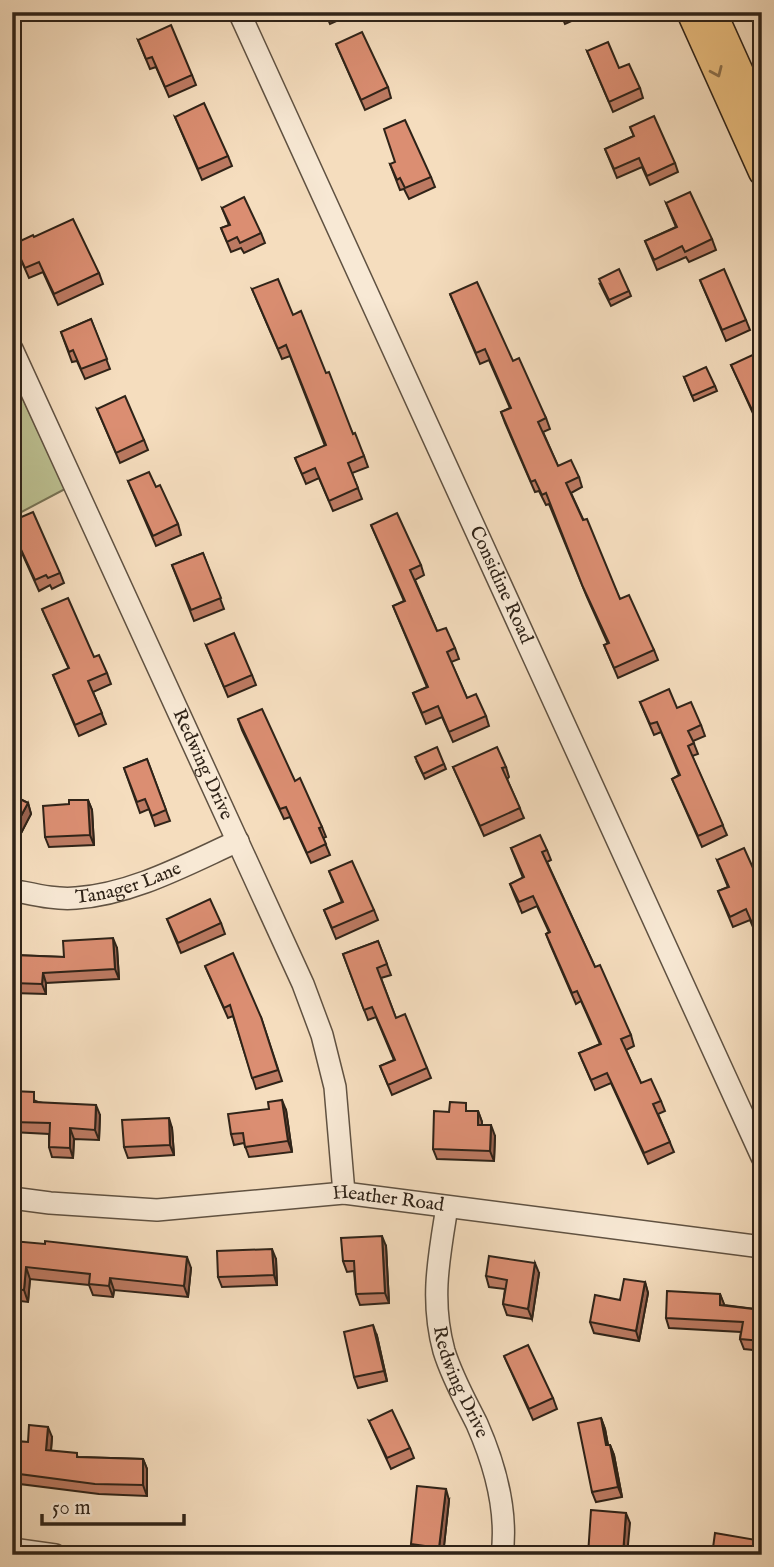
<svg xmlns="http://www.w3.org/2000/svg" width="774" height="1567" font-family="'IM FELL English',serif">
<rect width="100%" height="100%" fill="#f5ddbe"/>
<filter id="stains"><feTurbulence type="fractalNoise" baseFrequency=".00286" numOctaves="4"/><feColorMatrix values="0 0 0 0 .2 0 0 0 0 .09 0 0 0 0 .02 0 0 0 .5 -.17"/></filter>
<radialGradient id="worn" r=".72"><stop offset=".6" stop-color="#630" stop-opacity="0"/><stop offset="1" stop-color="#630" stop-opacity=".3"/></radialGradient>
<path fill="#bcc091" stroke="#767254" stroke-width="2" d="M 12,375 L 65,489 L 12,517 Z"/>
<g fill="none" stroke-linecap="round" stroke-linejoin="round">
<defs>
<g id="minor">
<path id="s1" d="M 239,12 L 762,1157"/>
<path id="s2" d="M 12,349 L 303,984 L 322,1035 L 335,1087 L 344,1193"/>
<path id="s3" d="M 12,890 C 33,894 55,900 76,898 C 133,894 187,864 238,841"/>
<path id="s4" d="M 12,1198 L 50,1203 L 157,1210 L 344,1193 L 762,1247"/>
<path id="s5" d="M 447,1207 C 439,1257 430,1300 444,1351 C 452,1377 465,1400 477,1424 C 495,1465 508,1510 502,1555"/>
<path d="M 12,1549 L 55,1555"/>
</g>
<g id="major">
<path d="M 690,12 L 762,172"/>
<path d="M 713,12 L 762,121"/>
</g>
</defs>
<use href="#minor" stroke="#605242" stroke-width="24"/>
<use href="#major" stroke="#2f2318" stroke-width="29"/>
<use href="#minor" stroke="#f8e9d5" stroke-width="21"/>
<use href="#major" stroke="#eabe7f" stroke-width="26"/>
</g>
<g fill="#bc7a62" stroke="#2f2318" stroke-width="2">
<path d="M 325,12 L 354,12 L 354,13 L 330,24 Z"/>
<path d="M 560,12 L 587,12 L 587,14 L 565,24 Z"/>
<path d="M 138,40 L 192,75 L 196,85 L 169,97 L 156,67 L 150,69 Z"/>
<path d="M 336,44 L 388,87 L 391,98 L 365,110 Z"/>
<path d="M 587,51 L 619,68 L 640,88 L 643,98 L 613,112 Z"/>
<path d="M 175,117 L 228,156 L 232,166 L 202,180 Z"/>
<path d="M 630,127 L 675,163 L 678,172 L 650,185 L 642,167 L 617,178 L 605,149 L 634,136 Z"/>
<path d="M 390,164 L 431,177 L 435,187 L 409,199 L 404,189 L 400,190 Z"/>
<path d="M 666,203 L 712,239 L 716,250 L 689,262 L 686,257 L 657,270 L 645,241 L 676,227 Z"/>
<path d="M 12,204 L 19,221 L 15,222 L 21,238 L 12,242 Z"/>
<path d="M 222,208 L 261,233 L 265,243 L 244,253 L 241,248 L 231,252 L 221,228 L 229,225 Z"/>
<path d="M 34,237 L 99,273 L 103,284 L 58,305 L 43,272 L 29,278 L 14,244 Z"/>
<path d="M 700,280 L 746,320 L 750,330 L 726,341 Z"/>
<path d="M 600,284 L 629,291 L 631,296 L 611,306 Z"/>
<path d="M 252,289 L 293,315 L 364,456 L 368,467 L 352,473 L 362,499 L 333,511 L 319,478 L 306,484 L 295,458 L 325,446 L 290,356 L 282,359 Z"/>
<path d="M 450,294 L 513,361 L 546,418 L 550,429 L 543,432 L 558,466 L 579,477 L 582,487 L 571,493 L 620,599 L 654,650 L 658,660 L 618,678 L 604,645 L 608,644 L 587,597 L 549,504 L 546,505 L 539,491 L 535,492 L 505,423 L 501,412 L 510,408 L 489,360 L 480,364 Z"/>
<path d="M 91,319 L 110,369 L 85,379 L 77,361 L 72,362 L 61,332 Z"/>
<path d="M 762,358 L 762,418 L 756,420 L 731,365 Z"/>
<path d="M 684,377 L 715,386 L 717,391 L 694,401 Z"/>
<path d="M 97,409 L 144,440 L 148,450 L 120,463 Z"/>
<path d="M 128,481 L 156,487 L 178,524 L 181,535 L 156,546 Z"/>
<path d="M 12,521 L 60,573 L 64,583 L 52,589 L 50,585 L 39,591 L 13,533 Z"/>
<path d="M 371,525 L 421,565 L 424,575 L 415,580 L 437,631 L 455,648 L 459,659 L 451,662 L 467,698 L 486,716 L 489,726 L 453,742 L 442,717 L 426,724 L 413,693 L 427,687 L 393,606 L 404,601 Z"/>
<path d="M 203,553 L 224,609 L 194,621 L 172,565 Z"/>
<path d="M 42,609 L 94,657 L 107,673 L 111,684 L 93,692 L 106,724 L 79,736 L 53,675 L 69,669 Z"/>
<path d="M 206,645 L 252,675 L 256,685 L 228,697 Z"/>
<path d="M 640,702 L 677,708 L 701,725 L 705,736 L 693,741 L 698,754 L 692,756 L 727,835 L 702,847 L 672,779 L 679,775 L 661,732 L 654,735 Z"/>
<path d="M 238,719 L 295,781 L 322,827 L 326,837 L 323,838 L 330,855 L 311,863 L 290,817 L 284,819 L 242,730 Z"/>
<path d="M 147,759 L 170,821 L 155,826 L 149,809 L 140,813 L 124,768 Z"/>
<path d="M 417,762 L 444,764 L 446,769 L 425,779 Z"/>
<path d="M 453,767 L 506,767 L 509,777 L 507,779 L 524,818 L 484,836 Z"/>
<path d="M 12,795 L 28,803 L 31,814 L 19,837 L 12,834 Z"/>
<path d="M 88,800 L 92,810 L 94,845 L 49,847 L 45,837 L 69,804 Z"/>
<path d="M 511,848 L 547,850 L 551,860 L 547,862 L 595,967 L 631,1035 L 634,1046 L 626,1050 L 641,1083 L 661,1101 L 665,1111 L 658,1114 L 674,1152 L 648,1164 L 611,1083 L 595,1090 L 579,1053 L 600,1044 L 581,1001 L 576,1004 L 550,944 L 546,934 L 549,932 L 537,906 L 522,913 L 514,894 L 510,884 L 523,878 Z"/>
<path d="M 717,860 L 762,888 L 762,948 L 750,920 L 733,927 L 718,891 L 728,887 Z"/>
<path d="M 329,871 L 374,910 L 378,920 L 336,939 L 324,910 L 342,902 Z"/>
<path d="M 167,919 L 221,923 L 225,934 L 181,953 Z"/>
<path d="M 12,931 L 16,941 L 16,955 L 64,957 L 117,948 L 119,979 L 46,983 L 46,994 L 12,993 Z"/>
<path d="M 378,941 L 391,975 L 381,978 L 396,1018 L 427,1068 L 431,1078 L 392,1095 L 380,1066 L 394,1060 L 376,1017 L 368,1020 L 343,954 Z"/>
<path d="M 205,966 L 261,1017 L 282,1081 L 256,1089 L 233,1016 L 228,1018 Z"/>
<path d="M 12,1091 L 38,1102 L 100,1115 L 99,1140 L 74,1139 L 73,1158 L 52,1157 L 49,1147 L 49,1134 L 12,1132 Z"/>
<path d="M 286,1110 L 292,1152 L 249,1157 L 244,1143 L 234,1145 L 231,1134 Z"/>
<path d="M 469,1111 L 478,1111 L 482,1122 L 482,1125 L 495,1136 L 494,1161 L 437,1159 L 433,1149 L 449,1112 Z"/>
<path d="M 172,1128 L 174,1155 L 128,1158 L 124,1147 Z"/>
<path d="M 12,1241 L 191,1268 L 188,1297 L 114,1290 L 113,1297 L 93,1295 L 89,1285 L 30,1279 L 28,1302 L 12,1300 Z"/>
<path d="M 386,1246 L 389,1303 L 360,1305 L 356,1294 L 354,1271 L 347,1272 L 343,1261 Z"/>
<path d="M 276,1259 L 277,1285 L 222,1287 L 218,1277 Z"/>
<path d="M 539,1273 L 532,1319 L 507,1315 L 503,1304 L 505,1289 L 489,1287 L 486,1276 Z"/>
<path d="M 645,1282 L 648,1293 L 639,1341 L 594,1333 L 590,1322 Z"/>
<path d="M 720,1294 L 724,1305 L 762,1310 L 762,1351 L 744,1349 L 740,1339 L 741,1332 L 669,1328 L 666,1318 Z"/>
<path d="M 377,1336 L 387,1381 L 358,1388 L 354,1377 Z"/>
<path d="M 504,1356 L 553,1398 L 557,1409 L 533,1420 Z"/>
<path d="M 601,1418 L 605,1429 L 608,1445 L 610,1445 L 614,1455 L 622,1497 L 596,1502 L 592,1492 Z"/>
<path d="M 369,1421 L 410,1448 L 414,1458 L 391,1469 Z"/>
<path d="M 52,1437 L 51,1451 L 79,1457 L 143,1459 L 147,1469 L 147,1496 L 99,1494 L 12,1483 L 12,1441 L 28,1442 Z"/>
<path d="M 449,1500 L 443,1555 L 414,1555 L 411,1544 Z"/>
</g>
<g fill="#996350" stroke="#2f2318" stroke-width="2">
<path d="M 88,800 L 92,810 L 94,845 L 90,835 Z"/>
<path d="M 28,803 L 31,814 L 19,837 L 15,827 Z"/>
<path d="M 13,931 L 16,941 L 16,966 L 12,956 Z"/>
<path d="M 113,938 L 117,948 L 119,979 L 115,969 Z"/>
<path d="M 43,973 L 46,983 L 46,994 L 42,984 Z"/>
<path d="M 282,1100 L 286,1110 L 292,1152 L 288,1141 Z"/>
<path d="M 96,1105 L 100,1115 L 99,1140 L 95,1130 Z"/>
<path d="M 478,1111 L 482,1122 L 482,1135 L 478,1125 Z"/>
<path d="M 169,1118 L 172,1128 L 174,1155 L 170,1145 Z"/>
<path d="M 491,1125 L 495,1136 L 494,1161 L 490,1151 Z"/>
<path d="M 70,1128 L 74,1139 L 73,1158 L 70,1148 Z"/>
<path d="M 382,1236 L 386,1246 L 389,1303 L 385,1293 Z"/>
<path d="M 272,1249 L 276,1259 L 277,1285 L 274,1275 Z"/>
<path d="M 187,1257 L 191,1268 L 188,1297 L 184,1286 Z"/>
<path d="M 535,1263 L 539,1273 L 532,1319 L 528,1309 Z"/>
<path d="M 26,1267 L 30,1279 L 28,1302 L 24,1290 Z"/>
<path d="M 110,1278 L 114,1290 L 113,1297 L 109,1286 Z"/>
<path d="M 645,1282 L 648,1293 L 639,1341 L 636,1331 Z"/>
<path d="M 720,1294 L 724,1304 L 724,1315 L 720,1305 Z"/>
<path d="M 373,1325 L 377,1336 L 387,1381 L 384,1371 Z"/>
<path d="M 601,1418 L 605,1429 L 610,1456 L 606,1445 Z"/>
<path d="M 48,1427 L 52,1437 L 50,1461 L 46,1450 Z"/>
<path d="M 610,1445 L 614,1455 L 622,1497 L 618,1487 Z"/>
<path d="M 143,1459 L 147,1469 L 147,1496 L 143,1485 Z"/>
<path d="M 446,1489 L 449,1500 L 443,1555 L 441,1555 L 439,1548 Z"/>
<path d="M 626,1513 L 630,1523 L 627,1555 L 623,1555 Z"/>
</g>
<g fill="#db8e72" stroke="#2f2318" stroke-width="2">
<path d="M 171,25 L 192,75 L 165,87 L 152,57 L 146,59 L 138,40 Z"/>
<path d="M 362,32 L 388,87 L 361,100 L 336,44 Z"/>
<path d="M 608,42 L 619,68 L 629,64 L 640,88 L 609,102 L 587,51 Z"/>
<path d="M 204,103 L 228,156 L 198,169 L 175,117 Z"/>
<path d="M 654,116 L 675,163 L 647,176 L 639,158 L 614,169 L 605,149 L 634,136 L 630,127 Z"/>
<path d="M 405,120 L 431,177 L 405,188 L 400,178 L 397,180 L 390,164 L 395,162 L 384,129 Z"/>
<path d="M 690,192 L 712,239 L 685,252 L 682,246 L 654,260 L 645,241 L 677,227 L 666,203 Z"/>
<path d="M 244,197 L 261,233 L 240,243 L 237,237 L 227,242 L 221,228 L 230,225 L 222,208 Z"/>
<path d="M 12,217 L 17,228 L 12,230 Z"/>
<path d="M 73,219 L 99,273 L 54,294 L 39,262 L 25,268 L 14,244 L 33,235 L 34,237 Z"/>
<path d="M 619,269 L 629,291 L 609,300 L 599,279 Z"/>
<path d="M 724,269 L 746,320 L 722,330 L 700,280 Z"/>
<path d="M 278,279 L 293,315 L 301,311 L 326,373 L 329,372 L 353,434 L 355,433 L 364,456 L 348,463 L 358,488 L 329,501 L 315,468 L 302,474 L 295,458 L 326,445 L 286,345 L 278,349 L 252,289 Z"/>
<path d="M 477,282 L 513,361 L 519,358 L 546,418 L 538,422 L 558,466 L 571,460 L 579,477 L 566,483 L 583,520 L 587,519 L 620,599 L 629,595 L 654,650 L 614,668 L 604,645 L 609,643 L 583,587 L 546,493 L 542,495 L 535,480 L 531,482 L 501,412 L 511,408 L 485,349 L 476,353 L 450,294 Z"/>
<path d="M 91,319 L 107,359 L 81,369 L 73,350 L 69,352 L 61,332 Z"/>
<path d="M 759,352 L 762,358 L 762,405 L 752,410 L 731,365 Z"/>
<path d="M 706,367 L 715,386 L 692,396 L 684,377 Z"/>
<path d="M 125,396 L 144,440 L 116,453 L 97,409 Z"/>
<path d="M 149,472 L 156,487 L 160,485 L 178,524 L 153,536 L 128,481 Z"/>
<path d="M 33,512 L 60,573 L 48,578 L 46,575 L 35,580 L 12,530 L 12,521 Z"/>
<path d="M 397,513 L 421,565 L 410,570 L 437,631 L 446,628 L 455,648 L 447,652 L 467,698 L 476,694 L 486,716 L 449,732 L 438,706 L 422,713 L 413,693 L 428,687 L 393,606 L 405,601 L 371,525 Z"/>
<path d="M 203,553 L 221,598 L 191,610 L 172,565 Z"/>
<path d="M 68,598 L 94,657 L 99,655 L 107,673 L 88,681 L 102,713 L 75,725 L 53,675 L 69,668 L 42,609 Z"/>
<path d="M 234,633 L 252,675 L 224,687 L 206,645 Z"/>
<path d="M 669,689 L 677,708 L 691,702 L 701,725 L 688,731 L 694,743 L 688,746 L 723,825 L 698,836 L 672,779 L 680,775 L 657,722 L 650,724 L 640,702 Z"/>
<path d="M 262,709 L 295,781 L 300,778 L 322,827 L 319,828 L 326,844 L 307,853 L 286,807 L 280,809 L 238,719 Z"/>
<path d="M 437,747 L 444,764 L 423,774 L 415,757 Z"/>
<path d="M 497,747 L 506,767 L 502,768 L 520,808 L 480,826 L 453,767 Z"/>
<path d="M 147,759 L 166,810 L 152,816 L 145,799 L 137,802 L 124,768 Z"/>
<path d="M 12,795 L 28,803 L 15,827 L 12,826 Z"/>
<path d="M 69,800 L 88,800 L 90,835 L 45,837 L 43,806 L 69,804 Z"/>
<path d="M 540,835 L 547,850 L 542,852 L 595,967 L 600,965 L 631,1035 L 621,1039 L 641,1083 L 651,1079 L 661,1101 L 653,1104 L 670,1142 L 644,1153 L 607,1073 L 591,1080 L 579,1053 L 601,1044 L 577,991 L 572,993 L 546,934 L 550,932 L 533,896 L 519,902 L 510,884 L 524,877 L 511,848 Z"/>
<path d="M 744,848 L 762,888 L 762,946 L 746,909 L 730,917 L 718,891 L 729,887 L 717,860 Z"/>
<path d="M 352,861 L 374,910 L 332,928 L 324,910 L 343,902 L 329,871 Z"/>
<path d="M 210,899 L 221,923 L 178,943 L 167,919 Z"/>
<path d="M 113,938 L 115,969 L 43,973 L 42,984 L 12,983 L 12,955 L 64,957 L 63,941 Z"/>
<path d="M 378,941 L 387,964 L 377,968 L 396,1018 L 405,1014 L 427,1068 L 388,1085 L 380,1066 L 395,1060 L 372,1007 L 364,1010 L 343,954 Z"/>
<path d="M 233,953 L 261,1017 L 278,1070 L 252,1078 L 230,1005 L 224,1008 L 205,966 Z"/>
<path d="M 762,966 L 762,976 L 758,968 Z"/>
<path d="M 12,1091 L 34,1092 L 34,1102 L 96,1105 L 95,1130 L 70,1128 L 70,1148 L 49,1147 L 50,1123 L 12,1122 Z"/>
<path d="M 282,1100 L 288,1141 L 245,1147 L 243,1133 L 231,1134 L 228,1114 L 269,1109 L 268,1102 Z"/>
<path d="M 450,1102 L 466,1103 L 466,1111 L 478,1111 L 478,1125 L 491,1125 L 490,1151 L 433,1149 L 434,1111 L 449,1112 Z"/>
<path d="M 169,1118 L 170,1145 L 124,1147 L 122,1120 Z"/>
<path d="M 382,1236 L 385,1293 L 356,1294 L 354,1261 L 343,1261 L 341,1238 Z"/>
<path d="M 12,1241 L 45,1244 L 45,1241 L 187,1257 L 184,1286 L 110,1278 L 109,1286 L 89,1284 L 90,1274 L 26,1267 L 24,1290 L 12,1289 Z"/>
<path d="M 272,1249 L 274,1275 L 218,1277 L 217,1251 Z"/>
<path d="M 489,1256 L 535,1263 L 528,1309 L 503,1304 L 507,1280 L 486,1276 Z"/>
<path d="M 624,1279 L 645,1282 L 636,1331 L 590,1322 L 595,1295 L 620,1300 Z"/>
<path d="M 667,1291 L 720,1294 L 720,1305 L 762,1310 L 762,1341 L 740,1339 L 743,1322 L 666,1318 Z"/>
<path d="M 373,1325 L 384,1371 L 354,1377 L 344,1332 Z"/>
<path d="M 528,1345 L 553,1398 L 529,1409 L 504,1356 Z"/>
<path d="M 392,1410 L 410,1448 L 387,1458 L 369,1421 Z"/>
<path d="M 601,1418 L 606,1445 L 610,1445 L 618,1487 L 592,1492 L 578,1423 Z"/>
<path d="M 29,1425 L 48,1427 L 46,1450 L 77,1453 L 77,1457 L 143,1459 L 143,1485 L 95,1484 L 12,1473 L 12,1441 L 28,1442 Z"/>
<path d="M 417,1486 L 446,1489 L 439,1548 L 411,1544 Z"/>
<path d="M 591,1510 L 626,1513 L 623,1554 L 588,1555 Z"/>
<path d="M 715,1533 L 762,1541 L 762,1555 L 712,1555 Z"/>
</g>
<defs><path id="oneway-chevron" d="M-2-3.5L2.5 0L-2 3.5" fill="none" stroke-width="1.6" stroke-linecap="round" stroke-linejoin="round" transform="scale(1.75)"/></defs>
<use stroke="#8c704c" href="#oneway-chevron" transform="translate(717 72) rotate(66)"/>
<g text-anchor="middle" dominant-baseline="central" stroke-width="6" stroke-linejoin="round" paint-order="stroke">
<g font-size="19" fill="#2f2318" stroke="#f8e9d5">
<text stroke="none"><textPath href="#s1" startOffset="630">Considine Road</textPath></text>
<text stroke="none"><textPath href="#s2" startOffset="457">Redwing Drive</textPath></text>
<text stroke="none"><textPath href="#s3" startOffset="119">Tanager Lane</textPath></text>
<text stroke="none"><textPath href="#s4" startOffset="378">Heather Road</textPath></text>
<text stroke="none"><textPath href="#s5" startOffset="180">Redwing Drive</textPath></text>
</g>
</g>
<rect width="774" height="1567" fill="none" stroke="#f5ddbe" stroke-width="42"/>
<rect x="14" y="14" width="746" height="1539" fill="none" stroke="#2f2318" stroke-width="3.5"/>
<rect x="21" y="21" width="732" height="1525" fill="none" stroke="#2f2318" stroke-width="2"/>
<path d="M42 1514v10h142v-10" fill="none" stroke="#2f2318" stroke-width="3.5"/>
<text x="52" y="1514" font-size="21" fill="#2f2318" stroke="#f8e9d5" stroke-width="5" paint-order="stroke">50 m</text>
<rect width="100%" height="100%" filter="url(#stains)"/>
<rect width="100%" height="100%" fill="url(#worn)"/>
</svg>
